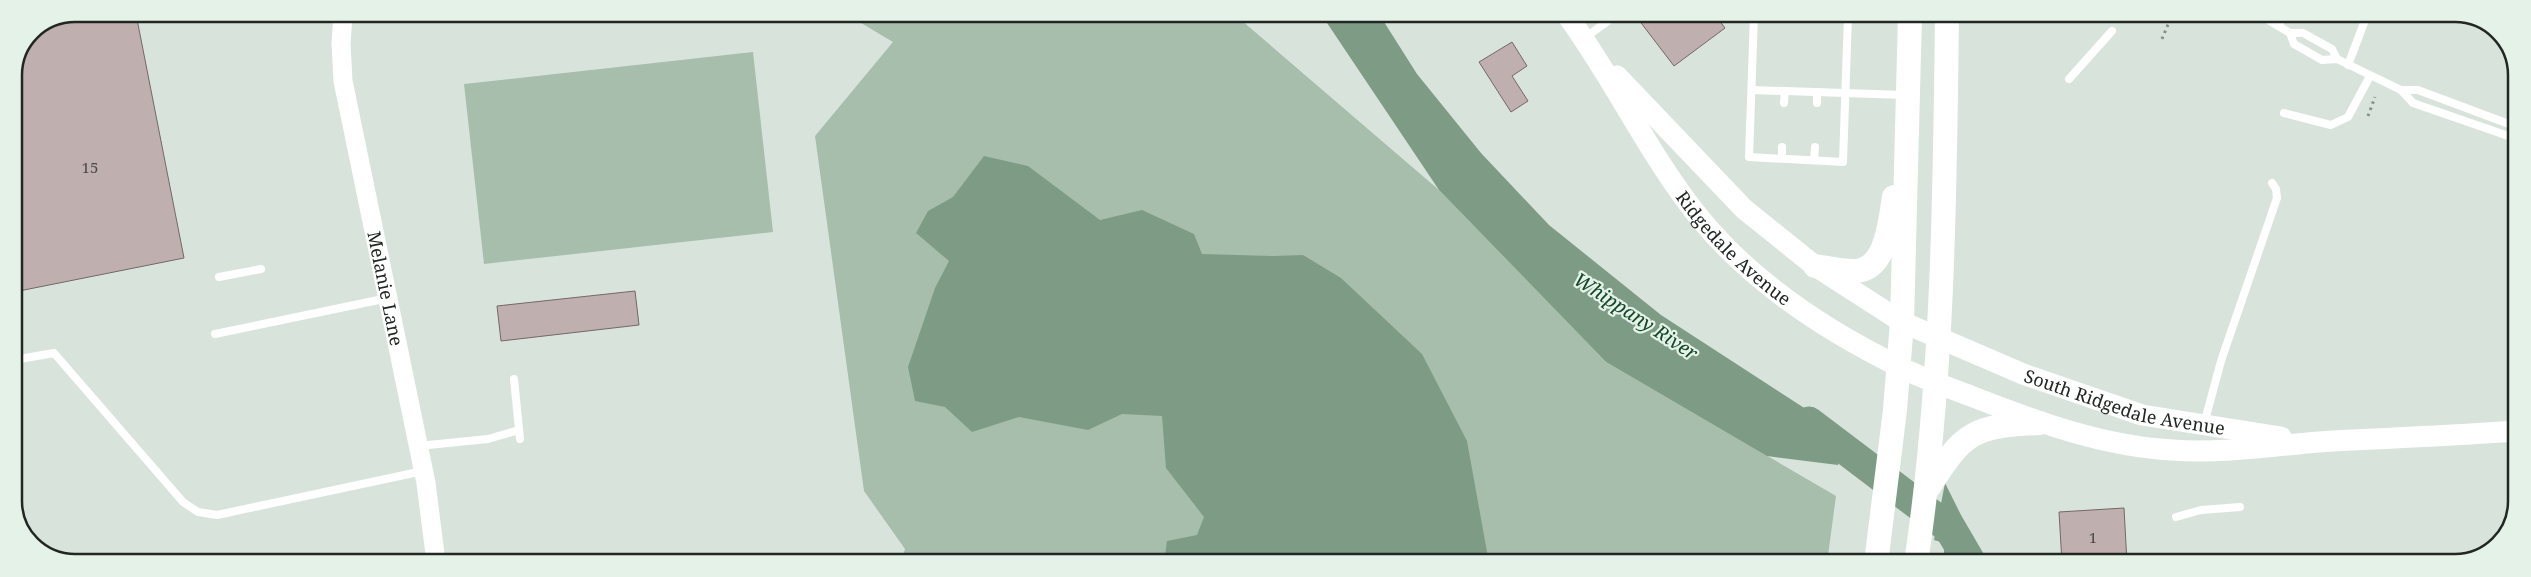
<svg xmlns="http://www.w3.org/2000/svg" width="2531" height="577" font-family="'Noto Serif',serif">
<rect width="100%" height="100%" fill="#d8e4db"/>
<g fill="#a6beab">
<path d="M 846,14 L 1234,14 L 1439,190 L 1606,362 L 1836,496 L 1827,563 L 901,562 L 905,549 L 864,491 L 815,136 L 893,42 Z"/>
<path d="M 753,52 L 773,232 L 484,264 L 464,84 Z"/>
</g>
<g fill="#7e9c85">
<path d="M 1321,14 L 1379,14 L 1417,74 L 1481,153 L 1549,225 L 1661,315 L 1846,435 L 1838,465 L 1767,456 L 1606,362 L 1439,190 Z"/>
<path d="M 984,156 L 1028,166 L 1100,220 L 1142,210 L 1194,234 L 1202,254 L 1273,256 L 1303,255 L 1341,278 L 1422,354 L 1467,441 L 1489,563 L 1164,563 L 1167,541 L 1197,535 L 1204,517 L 1166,468 L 1162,416 L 1122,414 L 1088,430 L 1019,417 L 972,432 L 945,407 L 915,401 L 908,367 L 935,288 L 949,261 L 916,233 L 928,211 L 953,197 Z"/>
<path d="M 1945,483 L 1961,515 L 1989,563 L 1944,563 L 1944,543 L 1934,540 Z"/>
</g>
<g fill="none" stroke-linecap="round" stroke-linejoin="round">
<path stroke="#7e9c85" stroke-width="31" d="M 1809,422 L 1949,528 L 1964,553"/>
</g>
<g fill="#bfafaf" stroke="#756767">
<path d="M 76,14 L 136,14 L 184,258 L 14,292 L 14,75 L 32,32 Z"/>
<path d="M 1635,15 L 1715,15 L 1725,28 L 1674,66 Z"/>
<path d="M 1512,42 L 1527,66 L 1512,76 L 1528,101 L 1511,112 L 1479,62 Z"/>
<path d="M 635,291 L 639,325 L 501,341 L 497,306 Z"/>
<path d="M 2124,508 L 2127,563 L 2062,563 L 2059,512 Z"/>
</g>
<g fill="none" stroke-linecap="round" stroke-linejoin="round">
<g stroke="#879089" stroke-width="3" stroke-dasharray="2.5 4" stroke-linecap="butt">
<path d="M 2162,39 L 2172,15"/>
<path d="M 2368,116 L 2375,97"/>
</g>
<g stroke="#fff" stroke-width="8">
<path d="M 1412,14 L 1416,17 L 1421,14"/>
<path d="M 1754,15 L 1749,157 L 1843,162 L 1848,15"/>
<path d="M 2260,15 L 2290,33 L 2303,33 L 2332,49 L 2337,59"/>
<path d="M 2279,26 L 2282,15"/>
<path d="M 2290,33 L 2294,44 L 2322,60 L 2337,59 L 2401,90 L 2413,103 L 2517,139"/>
<path d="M 1586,37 L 1616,15"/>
<path d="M 2348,65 L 2367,15"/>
<path d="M 2069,79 L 2112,31"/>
<path d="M 1752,90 L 1905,95"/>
<path d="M 2401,90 L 2418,90 L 2517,127"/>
<path d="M 1784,103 L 1785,91"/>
<path d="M 1817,103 L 1817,92"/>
<path d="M 2284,113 L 2331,125 L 2348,117 L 2370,76"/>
<path d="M 1782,158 L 1782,147"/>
<path d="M 1814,160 L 1815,147"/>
<path d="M 219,277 L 261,269"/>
<path d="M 215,334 L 388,298"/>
<path d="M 14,360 L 54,353 L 183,502 L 198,512 L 217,515 L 423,471"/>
<path d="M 514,379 L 520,439"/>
<path d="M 2204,424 L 2221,361 L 2277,198 L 2276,189 L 2272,183"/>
<path d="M 418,446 L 488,439 L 519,430"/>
<path d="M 2176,517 L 2201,510 L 2240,507"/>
</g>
<path stroke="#fff" stroke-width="19" id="s1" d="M 343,14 L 341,44 L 343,81 L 426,483 L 436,562"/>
<g stroke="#fff" stroke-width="21">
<path id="s2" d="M 1567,15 C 1616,82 1650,158 1703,222 C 1755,284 1827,331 1898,366 C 1923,379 1950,388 1976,398 C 2040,423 2103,446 2172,450 C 2221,454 2269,446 2319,442 C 2384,438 2450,436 2516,431"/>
<path id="s3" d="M 1617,76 L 1744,209 L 1815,266 L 1902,322 L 2023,374 L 2142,415 L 2281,437"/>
</g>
<g stroke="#fff" stroke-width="24">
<path d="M 1815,266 C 1828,268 1841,271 1854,271 C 1887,271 1890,220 1894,197"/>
<path d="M 1929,487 C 1964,431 1974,426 2040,423"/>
<path d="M 1876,563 L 1895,410 L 1902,322 L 1910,15"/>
<path d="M 1916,563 C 1943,382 1945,198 1947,15"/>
</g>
</g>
<g text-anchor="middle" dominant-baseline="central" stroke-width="4.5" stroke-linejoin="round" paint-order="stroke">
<g font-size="15" fill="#494946">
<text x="90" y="167">15</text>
<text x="2093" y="537">1</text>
</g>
<g font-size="18" fill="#222723" stroke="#e5f2e8">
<text stroke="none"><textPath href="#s2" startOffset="288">Ridgedale Avenue</textPath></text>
<text stroke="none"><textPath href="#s1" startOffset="279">Melanie Lane</textPath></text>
<text stroke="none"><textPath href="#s3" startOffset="616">South Ridgedale Avenue</textPath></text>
</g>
<g font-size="19" font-style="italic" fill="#144728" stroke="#e5f2e8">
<text transform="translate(1636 316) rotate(33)">Whippany River</text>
</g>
</g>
<path d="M0 0H2531V577H0ZM75 22H2455A53 53 0 0 1 2508 75V501A53 53 0 0 1 2455 554H75A53 53 0 0 1 22 501V75A53 53 0 0 1 75 22Z" fill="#e5f2e8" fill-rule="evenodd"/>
<path fill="none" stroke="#222723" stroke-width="2.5" d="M75 22H2455A53 53 0 0 1 2508 75V501A53 53 0 0 1 2455 554H75A53 53 0 0 1 22 501V75A53 53 0 0 1 75 22Z"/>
</svg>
